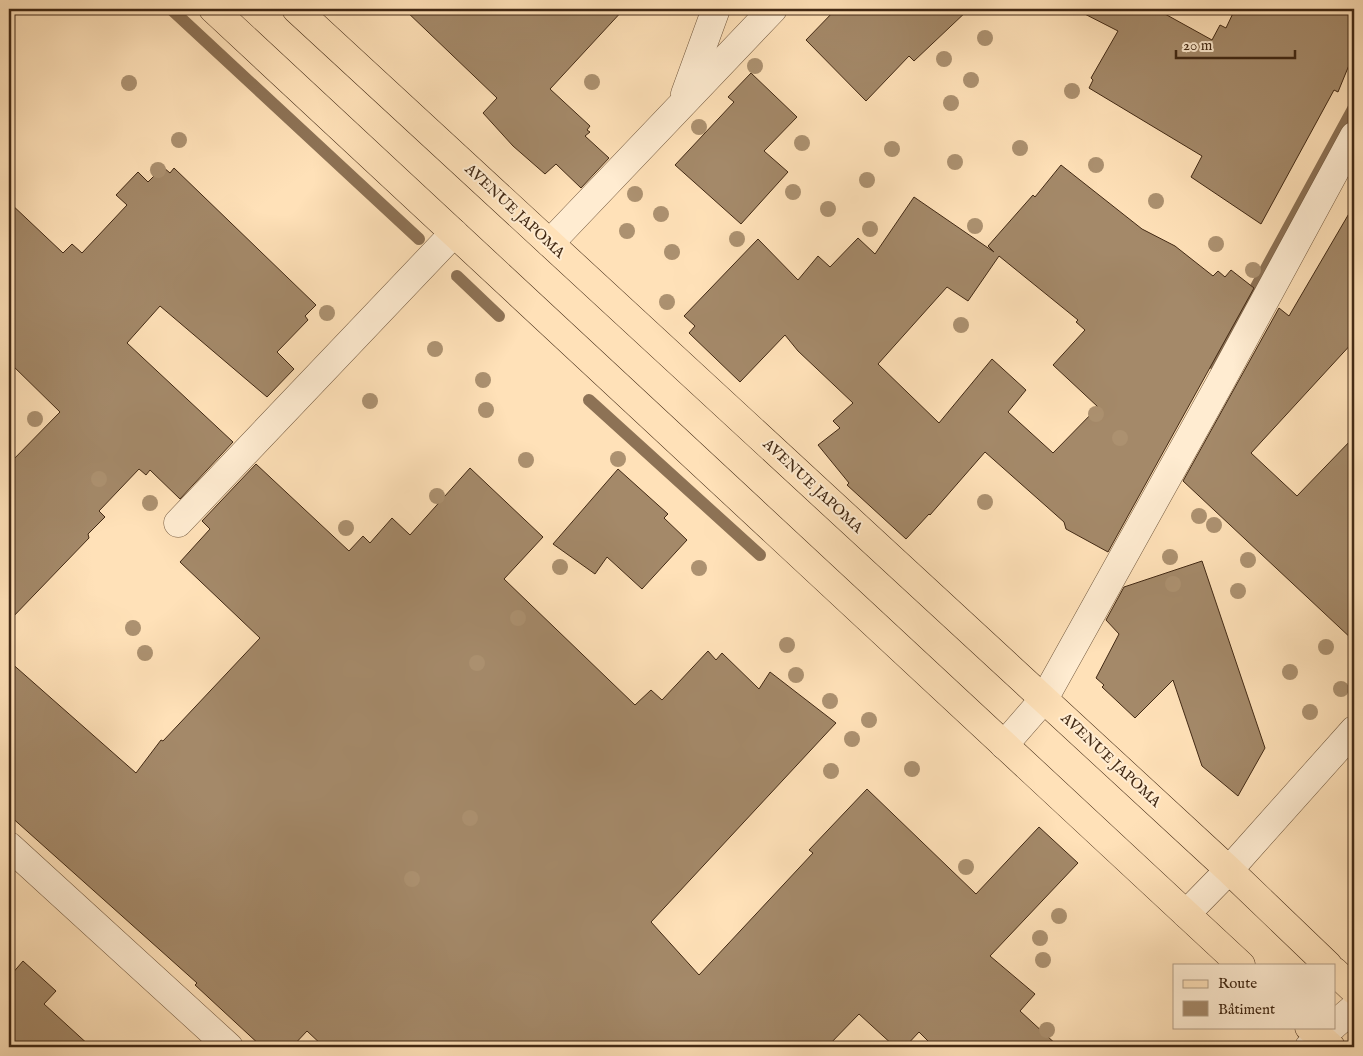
<svg xmlns="http://www.w3.org/2000/svg" width="1363" height="1056" font-family="'IM FELL English',serif">
<rect width="100%" height="100%" fill="#ffe1b8"/>
<filter id="stains"><feTurbulence type="fractalNoise" baseFrequency=".004" numOctaves="4"/><feColorMatrix values="0 0 0 0 .2 0 0 0 0 .09 0 0 0 0 .02 0 0 0 .5 -.17"/></filter>
<radialGradient id="worn" r=".72"><stop offset=".6" stop-color="#630" stop-opacity="0"/><stop offset="1" stop-color="#630" stop-opacity=".3"/></radialGradient>
<g fill="none" stroke-linecap="round" stroke-linejoin="round">
<g stroke="#8d7255" stroke-width="12">
<path d="M 171,9 L 419,239"/>
<path d="M 457,276 L 499,316"/>
<path d="M 1214,364 L 1354,107"/>
<path d="M 589,400 L 760,555"/>
</g>
</g>
<g fill="#a48969" stroke="#422914" fill-rule="evenodd">
<path d="M 404,9 L 624,9 L 550,89 L 590,126 L 587,130 L 590,132 L 585,136 L 609,158 L 581,188 L 556,164 L 545,174 L 513,146 L 483,113 L 497,98 Z"/>
<path d="M 836,9 L 969,9 L 914,61 L 909,56 L 866,101 L 806,40 Z"/>
<path d="M 1075,9 L 1156,9 L 1212,40 L 1220,25 L 1226,28 L 1235,9 L 1354,9 L 1354,53 L 1338,92 L 1334,90 L 1261,224 L 1191,177 L 1202,156 L 1089,88 L 1093,80 L 1091,78 L 1118,31 Z"/>
<path d="M 751,73 L 797,117 L 764,151 L 788,172 L 741,224 L 675,165 L 734,102 L 728,97 Z"/>
<path d="M 1061,165 L 1142,229 L 1175,246 L 1213,276 L 1218,271 L 1225,277 L 1231,270 L 1254,288 L 1108,552 L 1066,529 L 1064,522 L 985,452 L 930,515 L 929,514 L 906,539 L 847,485 L 849,483 L 818,445 L 840,428 L 833,421 L 853,403 L 798,351 L 785,335 L 740,382 L 689,333 L 695,326 L 684,316 L 758,239 L 798,280 L 818,256 L 830,267 L 858,238 L 875,254 L 914,197 L 994,252 L 988,246 L 1033,195 L 1035,197 ZM 999,256 L 1078,320 L 1076,322 L 1085,330 L 1053,365 L 1098,407 L 1053,453 L 1008,412 L 1026,390 L 992,359 L 939,423 L 878,364 L 947,287 L 968,301 Z"/>
<path d="M 163,167 L 170,173 L 174,168 L 316,305 L 305,316 L 308,320 L 277,352 L 294,369 L 267,397 L 160,306 L 127,343 L 233,442 L 180,499 L 150,470 L 146,475 L 139,469 L 99,511 L 105,517 L 88,534 L 89,538 L 9,621 L 9,464 L 60,412 L 9,362 L 9,202 L 63,253 L 72,244 L 82,253 L 127,205 L 116,195 L 138,172 L 148,182 Z"/>
<path d="M 1354,205 L 1354,341 L 1251,453 L 1297,496 L 1354,437 L 1354,641 L 1183,481 L 1279,308 L 1289,316 Z"/>
<path d="M 256,464 L 349,551 L 363,536 L 370,543 L 392,518 L 410,535 L 470,468 L 543,537 L 504,579 L 635,705 L 651,690 L 662,700 L 708,651 L 716,660 L 722,653 L 759,689 L 770,672 L 836,723 L 651,922 L 699,975 L 813,853 L 809,850 L 867,789 L 976,894 L 1039,827 L 1078,863 L 990,956 L 1035,994 L 1020,1011 L 1059,1047 L 934,1047 L 919,1032 L 905,1047 L 895,1047 L 859,1014 L 827,1047 L 324,1047 L 307,1031 L 292,1047 L 262,1047 L 195,985 L 197,983 L 9,815 L 9,661 L 136,773 L 161,740 L 163,741 L 260,638 L 180,562 L 210,529 L 202,521 Z"/>
<path d="M 618,469 L 668,514 L 664,518 L 687,540 L 642,589 L 607,557 L 595,574 L 553,544 Z"/>
<path d="M 1202,561 L 1265,748 L 1238,796 L 1202,766 L 1173,680 L 1135,718 L 1102,687 L 1104,685 L 1096,678 L 1119,634 L 1106,620 L 1124,587 Z"/>
<path d="M 23,961 L 56,991 L 44,1004 L 91,1047 L 9,1047 L 9,973 L 11,975 Z"/>
</g>
<g fill="none" stroke-linecap="round" stroke-linejoin="round">
<defs>
<g id="minor">
<path d="M 685,94 L 716,9"/>
<path d="M 550,243 L 773,9"/>
<path d="M 178,523 L 454,233"/>
<path d="M 1004,745 L 1044,699 L 1220,383 L 1354,136"/>
<path d="M 9,846 L 229,1047"/>
<path d="M 1186,914 L 1229,870 L 1354,730"/>
<path d="M 1334,1025 L 1354,1008"/>
<path d="M 1309,1047 L 1332,1027"/>
</g>
<g id="major">
<path d="M 213,9 L 1241,965"/>
<path d="M 296,9 L 1229,870 L 1328,965"/>
<path d="M 1334,971 L 1354,990"/>
<path d="M 1309,1027 L 1331,1047"/>
</g>
</defs>
<use href="#minor" stroke="#71573d" stroke-width="29"/>
<use href="#major" stroke="#422914" stroke-width="29"/>
<use href="#minor" stroke="#ffecd1" stroke-width="28"/>
<use href="#major" stroke="#ffe1b8" stroke-width="28"/>
</g>
<g fill="#ac9170">
<circle cx="985" cy="38" r="8"/>
<circle cx="944" cy="59" r="8"/>
<circle cx="755" cy="66" r="8"/>
<circle cx="971" cy="80" r="8"/>
<circle cx="592" cy="82" r="8"/>
<circle cx="129" cy="83" r="8"/>
<circle cx="1072" cy="91" r="8"/>
<circle cx="951" cy="103" r="8"/>
<circle cx="699" cy="127" r="8"/>
<circle cx="179" cy="140" r="8"/>
<circle cx="802" cy="143" r="8"/>
<circle cx="1020" cy="148" r="8"/>
<circle cx="892" cy="149" r="8"/>
<circle cx="955" cy="162" r="8"/>
<circle cx="1096" cy="165" r="8"/>
<circle cx="158" cy="170" r="8"/>
<circle cx="867" cy="180" r="8"/>
<circle cx="793" cy="192" r="8"/>
<circle cx="635" cy="194" r="8"/>
<circle cx="1156" cy="201" r="8"/>
<circle cx="828" cy="209" r="8"/>
<circle cx="661" cy="214" r="8"/>
<circle cx="975" cy="226" r="8"/>
<circle cx="870" cy="229" r="8"/>
<circle cx="627" cy="231" r="8"/>
<circle cx="737" cy="239" r="8"/>
<circle cx="1216" cy="244" r="8"/>
<circle cx="672" cy="252" r="8"/>
<circle cx="1253" cy="270" r="8"/>
<circle cx="667" cy="302" r="8"/>
<circle cx="327" cy="313" r="8"/>
<circle cx="961" cy="325" r="8"/>
<circle cx="435" cy="349" r="8"/>
<circle cx="483" cy="380" r="8"/>
<circle cx="370" cy="401" r="8"/>
<circle cx="486" cy="410" r="8"/>
<circle cx="1096" cy="414" r="8"/>
<circle cx="35" cy="419" r="8"/>
<circle cx="1120" cy="438" r="8"/>
<circle cx="618" cy="459" r="8"/>
<circle cx="526" cy="460" r="8"/>
<circle cx="99" cy="479" r="8"/>
<circle cx="437" cy="496" r="8"/>
<circle cx="985" cy="502" r="8"/>
<circle cx="150" cy="503" r="8"/>
<circle cx="1199" cy="516" r="8"/>
<circle cx="1214" cy="525" r="8"/>
<circle cx="346" cy="528" r="8"/>
<circle cx="1170" cy="557" r="8"/>
<circle cx="1248" cy="560" r="8"/>
<circle cx="560" cy="567" r="8"/>
<circle cx="699" cy="568" r="8"/>
<circle cx="1173" cy="584" r="8"/>
<circle cx="1238" cy="591" r="8"/>
<circle cx="518" cy="618" r="8"/>
<circle cx="133" cy="628" r="8"/>
<circle cx="787" cy="645" r="8"/>
<circle cx="1326" cy="647" r="8"/>
<circle cx="145" cy="653" r="8"/>
<circle cx="477" cy="663" r="8"/>
<circle cx="1290" cy="672" r="8"/>
<circle cx="796" cy="675" r="8"/>
<circle cx="1341" cy="689" r="8"/>
<circle cx="830" cy="701" r="8"/>
<circle cx="1310" cy="712" r="8"/>
<circle cx="869" cy="720" r="8"/>
<circle cx="852" cy="739" r="8"/>
<circle cx="912" cy="769" r="8"/>
<circle cx="831" cy="771" r="8"/>
<circle cx="470" cy="818" r="8"/>
<circle cx="966" cy="867" r="8"/>
<circle cx="412" cy="879" r="8"/>
<circle cx="1059" cy="916" r="8"/>
<circle cx="1040" cy="938" r="8"/>
<circle cx="1043" cy="960" r="8"/>
<circle cx="1047" cy="1030" r="8"/>
</g>
<g text-anchor="middle" dominant-baseline="central" stroke-width="4" stroke-linejoin="round" paint-order="stroke">
<g font-size="15" fill="#422914" stroke="#ffecd1">
<text transform="translate(515 211) rotate(43)">AVENUE JAPOMA</text>
<text transform="translate(813 486) rotate(43)">AVENUE JAPOMA</text>
<text transform="translate(1111 760) rotate(43)">AVENUE JAPOMA</text>
</g>
</g>
<rect width="1363" height="1056" fill="none" stroke="#ffe1b8" stroke-width="30"/>
<rect x="10" y="10" width="1343" height="1036" fill="none" stroke="#422914" stroke-width="2.5"/>
<rect x="15" y="15" width="1333" height="1026" fill="none" stroke="#422914"/>
<rect x="1173" y="964" width="162" height="65" fill="#ffecd1" stroke="#b39e85"/>
<rect x="1183" y="980" width="25" height="8" fill="#ffe1b8" stroke="#b39e85"/>
<text x="1218" y="988" font-size="15" fill="#422914">Route</text>
<rect x="1183" y="1001" width="25" height="15" fill="#a48969" stroke="#b39e85"/>
<text x="1218" y="1014" font-size="15" fill="#422914">Bâtiment</text>
<path d="M1176 50v8h119v-8" fill="none" stroke="#422914" stroke-width="2.5"/>
<text x="1183" y="50" font-size="15" fill="#422914" stroke="#ffecd1" stroke-width="4" paint-order="stroke">20 m</text>
<rect width="100%" height="100%" filter="url(#stains)"/>
<rect width="100%" height="100%" fill="url(#worn)"/>
</svg>
